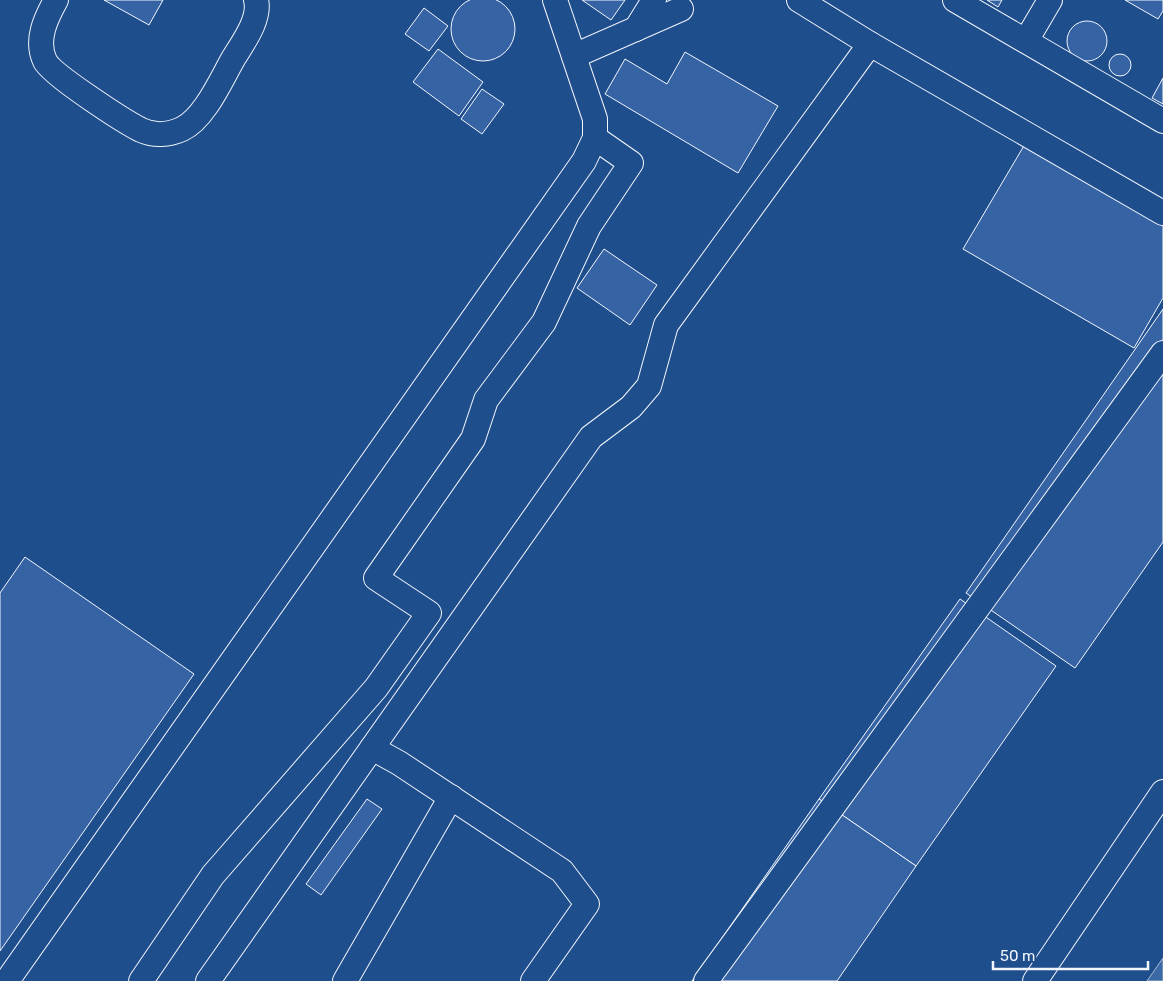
<svg xmlns="http://www.w3.org/2000/svg" width="1163" height="981" font-family="Rubik,sans-serif">
<rect width="100%" height="100%" fill="#1f4e8c"/>
<path fill="#3b69a3" stroke="#a8bbd7" d="M 1163,958 L 1163,981 L 1147,981 Z"/>
<g fill="#3563a3" stroke="#f2f6ff">
<circle cx="483" cy="29" r="32"/>
<path d="M 104,0 L 163,0 L 149,25 Z"/>
<path d="M 582,0 L 625,0 L 611,20 Z"/>
<path d="M 987,0 L 1002,0 L 998,7 Z"/>
<path d="M 1125,0 L 1163,0 L 1163,11 L 1158,19 Z"/>
<path d="M 424,8 L 448,26 L 429,51 L 405,34 Z"/>
<circle cx="1087" cy="41" r="20"/>
<path d="M 438,49 L 483,82 L 459,116 L 413,82 Z"/>
<path d="M 685,52 L 778,106 L 738,173 L 605,94 L 625,59 L 667,84 Z"/>
<circle cx="1120" cy="65" r="11"/>
<path d="M 1163,78 L 1163,104 L 1152,98 Z"/>
<path d="M 482,89 L 504,104 L 482,134 L 461,119 Z"/>
<path d="M 1025,144 L 1163,225 L 1163,298 L 1134,348 L 963,249 Z"/>
<path d="M 604,249 L 657,285 L 630,325 L 577,288 Z"/>
<path d="M 1163,309 L 1163,542 L 1075,668 L 966,593 Z"/>
<path d="M 25,557 L 194,674 L 0,951 L 0,593 Z"/>
<path d="M 960,599 L 1056,666 L 916,866 L 819,799 Z"/>
<path d="M 367,799 L 382,809 L 321,895 L 306,884 Z"/>
<path d="M 819,799 L 916,866 L 837,981 L 692,981 Z"/>
</g>
<g fill="none" stroke-linecap="round" stroke-linejoin="round">
<defs>
<g id="minor">
<path d="M 56,0 C 46,18 35,40 45,61 C 52,75 125,122 141,130 C 154,136 169,135 182,129 C 204,119 221,80 233,59 C 242,44 261,19 256,0"/>
<path d="M 799,0 L 870,44 L 1163,213"/>
<path d="M 955,0 L 1163,121"/>
<path d="M 636,29 L 654,0"/>
<path d="M 1026,41 L 1050,0"/>
<path d="M 574,56 L 681,9"/>
<path d="M 372,748 L 399,763 L 562,871 L 587,904 L 533,981"/>
<path d="M 7,981 L 584,161 L 595,138 L 595,119 L 555,0"/>
<path d="M 141,981 L 213,875 L 376,688 L 429,613 L 376,578 L 473,439 L 486,400 L 544,322 L 589,226 L 631,163 L 595,138"/>
<path d="M 208,981 L 591,437 L 631,407 L 649,386 L 666,325 L 870,44"/>
<path d="M 345,981 L 451,797"/>
<path d="M 706,981 L 1163,353"/>
<path d="M 1035,981 L 1163,792"/>
</g>
</defs>
<use href="#minor" stroke="#f2f6ff" stroke-width="26"/>
<use href="#minor" stroke="#1f4e8c" stroke-width="24"/>
</g>
<path d="M993 961v8h155v-8" fill="none" stroke="#f2f6ff" stroke-width="2.5"/>
<text x="1000" y="961" font-size="15" fill="#f2f6ff" stroke="#1f4e8c" stroke-width="4" paint-order="stroke">50 m</text>
</svg>
